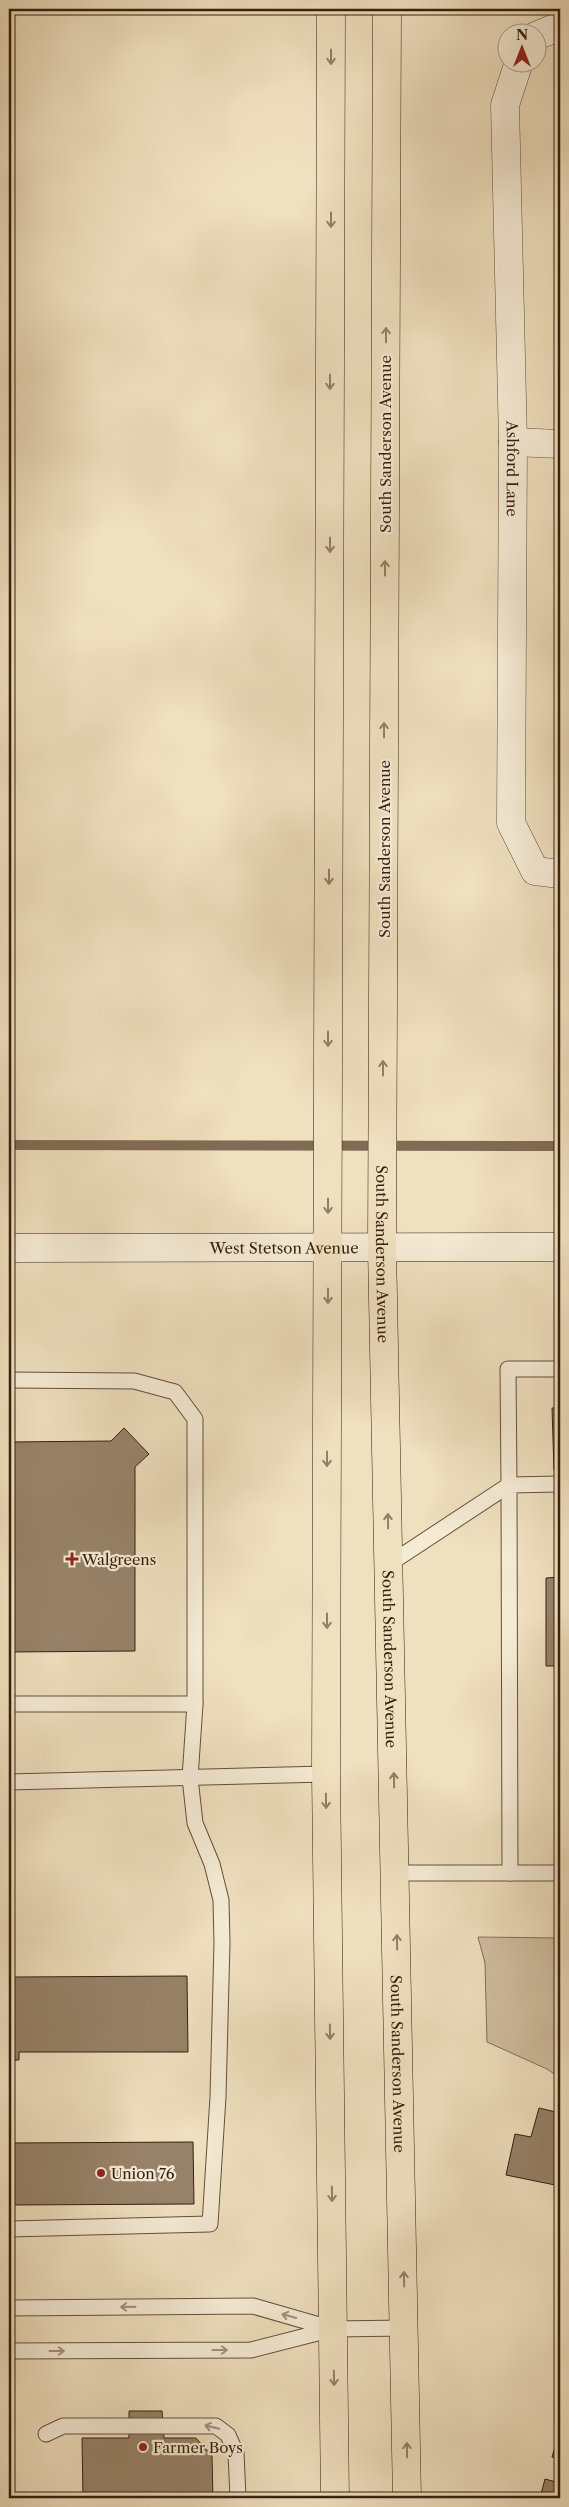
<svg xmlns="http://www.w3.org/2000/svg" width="569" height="2507" font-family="'Libre Caslon Text',serif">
<rect width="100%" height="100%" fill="#efe0bf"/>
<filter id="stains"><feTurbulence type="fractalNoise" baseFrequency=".004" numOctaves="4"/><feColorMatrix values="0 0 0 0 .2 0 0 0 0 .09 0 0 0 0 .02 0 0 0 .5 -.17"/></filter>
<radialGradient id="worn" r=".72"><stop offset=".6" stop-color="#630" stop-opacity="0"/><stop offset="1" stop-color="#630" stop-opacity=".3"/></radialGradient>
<path fill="#d0bfa1" stroke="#846e58" d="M 478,1937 L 560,1938 L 560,2078 L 547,2069 L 487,2042 L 485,1963 Z"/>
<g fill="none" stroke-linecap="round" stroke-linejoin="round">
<path stroke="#806b54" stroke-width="10" d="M 9,1145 L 560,1146"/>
</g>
<g fill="#97836a" stroke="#371e0e">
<path d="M 552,1408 L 560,1408 L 560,1470 L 554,1470 Z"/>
<path d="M 124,1428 L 149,1454 L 135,1467 L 135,1651 L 9,1652 L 9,1442 L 111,1441 Z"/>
<path d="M 560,1577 L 560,1666 L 546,1666 L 546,1578 Z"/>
<path d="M 187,1976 L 188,2052 L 19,2052 L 19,2060 L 9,2060 L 9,2003 L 14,2004 L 14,1977 Z"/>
<path d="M 539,2108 L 560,2113 L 560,2186 L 506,2175 L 515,2134 L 531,2137 Z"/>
<path d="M 193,2142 L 194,2204 L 9,2205 L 9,2143 Z"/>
<path d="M 129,2411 L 162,2411 L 164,2438 L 196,2438 L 212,2456 L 213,2498 L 83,2498 L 82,2438 L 129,2438 Z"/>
<path d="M 560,2431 L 560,2460 L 552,2457 Z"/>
<path d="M 545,2479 L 560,2483 L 560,2498 L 540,2498 Z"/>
</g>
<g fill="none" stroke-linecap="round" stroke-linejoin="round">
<defs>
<g id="service">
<path d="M 9,1380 L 134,1381 L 175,1392 L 195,1419 L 195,1704 L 190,1778 L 195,1823 L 212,1864 L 221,1900 L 222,1943 L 218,2097 L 210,2224 L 9,2229"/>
<path d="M 389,1564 L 509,1485 L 508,1369 L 560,1369"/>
<path d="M 9,1704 L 195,1704"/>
<path d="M 9,1782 L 326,1774"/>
<path d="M 396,1873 L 560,1873"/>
<path d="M 510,1873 L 509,1485 L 560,1484"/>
<path d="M 9,2308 L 253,2306 L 333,2329 L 251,2350 L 9,2351"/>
<path d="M 333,2329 L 405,2328"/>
<path d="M 46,2434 L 63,2426 L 216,2426 L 228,2435 L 236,2453 L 238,2498"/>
</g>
<g id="minor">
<path d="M 536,36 L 560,26"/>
<path id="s1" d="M 519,62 L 505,105 L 513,442 L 511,823 L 535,871 L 560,874"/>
<path d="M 513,442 L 560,444"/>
</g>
<g id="secondary">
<path id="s2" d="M 9,1248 L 560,1247"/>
</g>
<g id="primary">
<path d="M 331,9 L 326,1774 L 335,2498"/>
<path id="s3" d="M 387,9 L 382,1248 L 407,2498"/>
</g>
</defs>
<use href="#service" stroke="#654e3a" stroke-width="17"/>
<use href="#minor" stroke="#654e3a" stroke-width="29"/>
<use href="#secondary" stroke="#371e0e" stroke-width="29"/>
<use href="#primary" stroke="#371e0e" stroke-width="29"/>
<use href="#service" stroke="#f5ebd5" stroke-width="15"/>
<use href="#minor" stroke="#f5ebd5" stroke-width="28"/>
<use href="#secondary" stroke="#f5ebd5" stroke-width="28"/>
<use href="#primary" stroke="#efe0bf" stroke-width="28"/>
</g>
<defs><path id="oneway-shaft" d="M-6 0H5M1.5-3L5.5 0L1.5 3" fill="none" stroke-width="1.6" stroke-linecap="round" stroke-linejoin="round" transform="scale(1.25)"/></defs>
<g stroke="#937f66">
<use href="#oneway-shaft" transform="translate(331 57) rotate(90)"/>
<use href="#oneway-shaft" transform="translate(331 220) rotate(90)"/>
<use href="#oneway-shaft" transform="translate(386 335) rotate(-90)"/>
<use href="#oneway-shaft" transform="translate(330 382) rotate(90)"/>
<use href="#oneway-shaft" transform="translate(330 545) rotate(90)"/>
<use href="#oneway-shaft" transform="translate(385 568) rotate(-90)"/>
<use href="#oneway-shaft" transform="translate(384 730) rotate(-90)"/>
<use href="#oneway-shaft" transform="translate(329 877) rotate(90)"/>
<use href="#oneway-shaft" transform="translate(328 1039) rotate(90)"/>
<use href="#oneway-shaft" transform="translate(383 1068) rotate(-90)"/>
<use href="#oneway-shaft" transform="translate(328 1206) rotate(90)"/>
<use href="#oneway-shaft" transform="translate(328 1296) rotate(90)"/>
<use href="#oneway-shaft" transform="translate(327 1459) rotate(90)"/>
<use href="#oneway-shaft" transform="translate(388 1521) rotate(-91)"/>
<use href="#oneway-shaft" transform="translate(327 1621) rotate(90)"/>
<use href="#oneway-shaft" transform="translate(394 1780) rotate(-91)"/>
<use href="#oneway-shaft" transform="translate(326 1801) rotate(89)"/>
<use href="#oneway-shaft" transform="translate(397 1942) rotate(-91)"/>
<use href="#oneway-shaft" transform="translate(330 2032) rotate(89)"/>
<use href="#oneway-shaft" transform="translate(332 2194) rotate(89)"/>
<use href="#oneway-shaft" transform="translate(404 2279) rotate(-91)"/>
<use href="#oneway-shaft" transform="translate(334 2378) rotate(89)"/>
<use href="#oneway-shaft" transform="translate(407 2450) rotate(-91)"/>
</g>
<g stroke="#a08f7b">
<use href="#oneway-shaft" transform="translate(128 2307) rotate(179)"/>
<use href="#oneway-shaft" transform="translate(289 2316) rotate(-164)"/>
<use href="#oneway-shaft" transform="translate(220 2350)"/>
<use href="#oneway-shaft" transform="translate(57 2351)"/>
<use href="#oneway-shaft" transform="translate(212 2427) rotate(-167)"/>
</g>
<g fill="#8f2418" stroke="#f5ebd5" stroke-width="2">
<path d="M69.5 1551.5h5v5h5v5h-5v5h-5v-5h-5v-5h5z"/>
<circle cx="101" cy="2173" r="5"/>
<circle cx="143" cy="2447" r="5"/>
</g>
<g text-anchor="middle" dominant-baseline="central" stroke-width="4.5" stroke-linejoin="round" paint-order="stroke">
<g font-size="15" fill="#371e0e" stroke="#f5ebd5">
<text transform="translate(385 444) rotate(-90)">South Sanderson Avenue</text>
<text stroke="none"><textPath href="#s1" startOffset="409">Ashford Lane</textPath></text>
<text transform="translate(384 849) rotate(-90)">South Sanderson Avenue</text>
<text stroke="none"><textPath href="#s2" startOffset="275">West Stetson Avenue</textPath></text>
<text stroke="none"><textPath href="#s3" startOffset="1245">South Sanderson Avenue</textPath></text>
<text stroke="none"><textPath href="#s3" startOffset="1650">South Sanderson Avenue</textPath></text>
<text stroke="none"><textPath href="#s3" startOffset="2055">South Sanderson Avenue</textPath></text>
</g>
<g font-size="15" fill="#371e0e" stroke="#f5ebd5" text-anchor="start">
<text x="82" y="1559">Walgreens</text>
<text x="111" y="2173">Union 76</text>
<text x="153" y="2447">Farmer Boys</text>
</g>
</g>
<rect width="569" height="2507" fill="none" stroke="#efe0bf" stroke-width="30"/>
<rect x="10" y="10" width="549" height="2487" fill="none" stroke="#371e0e" stroke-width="2.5"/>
<rect x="15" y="15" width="539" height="2477" fill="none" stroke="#371e0e"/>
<g transform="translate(522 48)"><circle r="24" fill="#f5ebd5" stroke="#a99985"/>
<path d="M0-4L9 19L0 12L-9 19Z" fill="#8f2418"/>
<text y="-8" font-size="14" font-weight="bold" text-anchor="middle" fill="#371e0e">N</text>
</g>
<rect width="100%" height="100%" filter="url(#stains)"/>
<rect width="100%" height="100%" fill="url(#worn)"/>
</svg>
